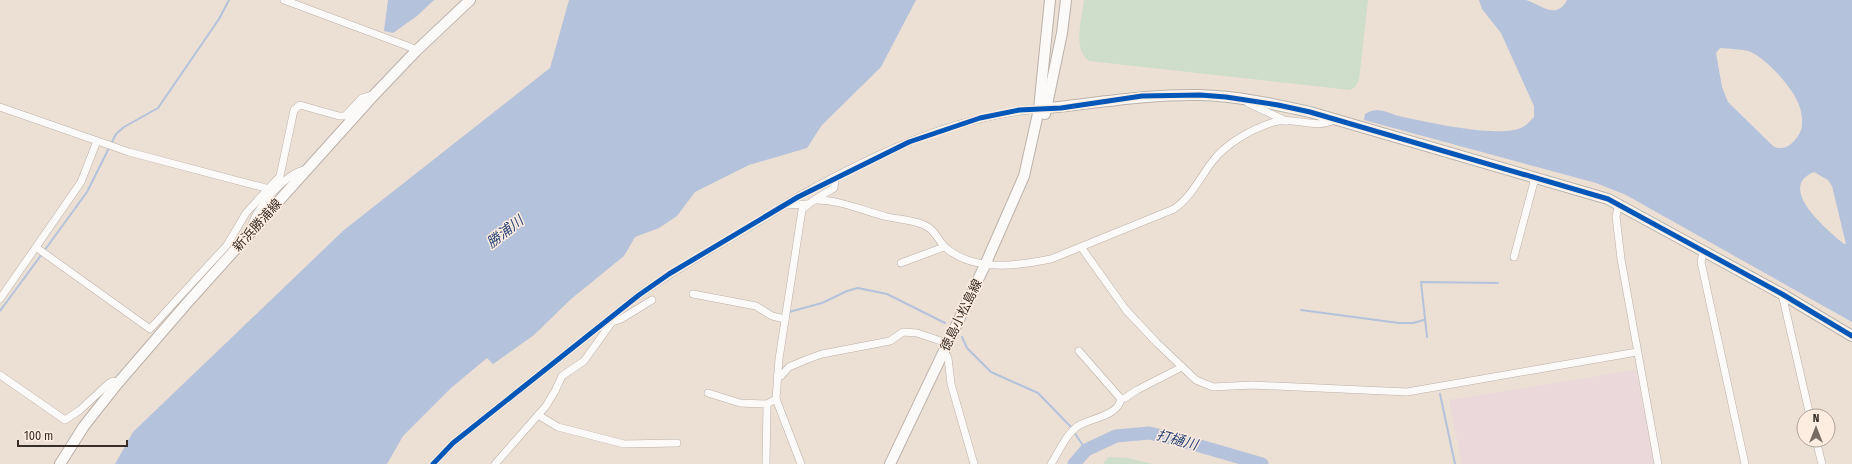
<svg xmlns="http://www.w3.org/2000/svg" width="1852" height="464" font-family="'Fira Sans Condensed','Noto Sans JP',sans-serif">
<rect width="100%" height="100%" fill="#ecdfd4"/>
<path fill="#ead8db" d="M 1636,370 L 1655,464 L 1462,464 L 1449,400 Z"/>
<g fill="#cfdeca">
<path d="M 1084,0 L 1368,0 L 1359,80 L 1355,87 L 1350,90 L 1089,61 C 1072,49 1082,19 1084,0 Z"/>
<path d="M 1108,457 L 1128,458 L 1153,464 L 1103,464 Z"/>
</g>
<g fill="#b5c2dc" fill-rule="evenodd">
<path d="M 388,0 L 434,0 L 417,16 L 393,33 L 384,31 Z"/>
<path d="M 569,0 L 916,0 L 881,67 L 822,125 L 807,148 L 749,165 L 695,192 L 677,216 L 659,228 L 635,237 L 624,256 L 571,299 L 534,335 L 493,364 L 487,358 L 451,388 L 403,436 L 387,464 L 115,464 L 133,432 L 344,230 L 550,68 Z"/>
<path d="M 1479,0 C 1491,0 1516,0 1526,0 C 1540,4 1556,21 1567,0 L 1852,0 L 1852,322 L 1626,195 L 1596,183 L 1364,120 L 1365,114 C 1378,106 1387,113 1399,116 C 1426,122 1500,139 1523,127 C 1527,125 1531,120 1534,117 L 1534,106 L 1501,33 L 1482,9 ZM 1720,48 C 1729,49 1740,49 1748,51 C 1765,56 1799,93 1801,112 C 1802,116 1803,126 1801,130 C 1797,141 1785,153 1773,146 L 1728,102 L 1722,87 L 1716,53 ZM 1814,172 L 1828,180 L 1832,186 L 1846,244 L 1844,244 C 1829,231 1775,188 1814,172 Z"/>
</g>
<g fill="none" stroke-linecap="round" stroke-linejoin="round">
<g stroke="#b5c2dc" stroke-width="2">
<path d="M 44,251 L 87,192 L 116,134 L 124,127 L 158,108 L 219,19 L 229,0"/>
<path d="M 1301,310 L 1399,323 L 1413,323 L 1424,320"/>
<path d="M 0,311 L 42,254"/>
<path d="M 789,312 L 822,303 L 847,291 L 858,288 L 887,294 L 945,323"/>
<path d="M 962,337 L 967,348 L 991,372 L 1038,393 L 1072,428"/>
<path d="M 1427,337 L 1421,282 L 1498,283"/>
<path d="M 1440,394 L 1455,464"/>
<path d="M 1074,432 L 1086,450"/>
</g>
<path stroke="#b5c2dc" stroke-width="13" d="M 1074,464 L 1086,450 L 1116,436 L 1149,433 L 1183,441 L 1262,464"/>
<defs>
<g id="street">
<path d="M 284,0 L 410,47 L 416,51"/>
<path d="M 1248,103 L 1286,121"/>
<path d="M 0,107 L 129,152 L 273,190"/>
<path d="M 816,200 C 840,200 861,210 884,216 C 898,220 915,219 928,227 C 936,232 939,242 946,248 C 975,272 1016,266 1051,259 L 1174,209 C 1191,197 1200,178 1212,162 C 1226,143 1252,129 1274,122 C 1293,116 1316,130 1334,120"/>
<path d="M 1619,204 L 1616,216 L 1621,259 L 1658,464"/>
<path d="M 787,205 L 807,204"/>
<path d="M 250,234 C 249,215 287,170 306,170"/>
<path d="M 1081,247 L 1126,310 L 1157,343 L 1196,380 L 1213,387 L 1252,385 L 1407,392 L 1637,352"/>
<path d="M 37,248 L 150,329 L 227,245 L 246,213 L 280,176 L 294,110 L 300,105 L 339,116 L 345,116 L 362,98 L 375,94"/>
<path d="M 1703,252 L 1701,262 L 1745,464"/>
<path d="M 1514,257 L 1535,178"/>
<path d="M 901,263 L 944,247"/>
<path d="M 693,294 L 756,306 L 772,316 L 785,319"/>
<path d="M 1782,294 L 1810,416"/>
<path d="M 0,299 L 81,182 L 97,141"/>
<path d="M 944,351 L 948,358 L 951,384 L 974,464"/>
<path d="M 1079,351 L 1121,399 L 1125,398 L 1137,390 L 1182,367"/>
<path d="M 0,375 L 65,420 L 80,410 L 108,384 L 113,381 L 118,383"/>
<path d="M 777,376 L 781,376 L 789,367 L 808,359 L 822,354 L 890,341 L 903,332 L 917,333 L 947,343"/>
<path d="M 708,393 L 740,403 L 767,404 L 766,464"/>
<path d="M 776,399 L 801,464"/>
<path d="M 767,404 L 776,399 L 779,359 L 802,210 C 809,202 824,194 834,188 L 835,178"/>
<path d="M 538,415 L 558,427 L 624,444 L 677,443"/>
<path d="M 1816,440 L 1822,464"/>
<path d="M 433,464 L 453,443 L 639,295 C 679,267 721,244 763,219 C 775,212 787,203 799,196 C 873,155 953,116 1039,109"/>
<path d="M 495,464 L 546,406 L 555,391 L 562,376 L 584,361 L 612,322 L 621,319 L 652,300"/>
<path d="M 1051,464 C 1059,452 1066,434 1078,426 C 1091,418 1118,416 1121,399"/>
</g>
<g id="secondary">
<path d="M 1039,109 C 1092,104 1145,94 1199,95 C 1237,96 1274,104 1310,112 L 1608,199 L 1782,294 L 1852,336"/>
<path d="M 1045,114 L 1062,33 L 1066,0"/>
<path d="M 60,464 L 84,426 L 118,383 L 188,302 L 375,94 L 416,51 L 470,0"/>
<path d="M 890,464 L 985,265 L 1024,176 L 1039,109 L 1050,0"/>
</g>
</defs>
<use href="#street" stroke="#bbb1a9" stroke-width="8"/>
<use href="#secondary" stroke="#bbb1a9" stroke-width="12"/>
<use href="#street" stroke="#fcfaf9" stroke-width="7"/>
<use href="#secondary" stroke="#fcfaf9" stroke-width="10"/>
<defs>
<path id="cycleway" d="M 433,464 L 453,443 L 639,295 L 669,274 L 798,197 L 909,142 L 980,118 L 1019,110 L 1061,108 L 1142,96 L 1200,95 L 1226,97 L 1278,105 L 1310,112 L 1608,199 L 1782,294 L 1852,336"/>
</defs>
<use href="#cycleway" stroke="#fdede1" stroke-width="8"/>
<use href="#cycleway" stroke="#0057b8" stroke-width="5"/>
</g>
<g text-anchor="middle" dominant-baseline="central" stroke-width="3" stroke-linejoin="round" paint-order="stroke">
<g font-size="13" fill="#382e27" stroke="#fdede1">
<text transform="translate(257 225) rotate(-48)">新浜勝浦線</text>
<text transform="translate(961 315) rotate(-64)">徳島小松島線</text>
</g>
<g font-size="14" font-style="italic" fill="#264277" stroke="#fdede1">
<text transform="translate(505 232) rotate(-38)">勝浦川</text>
<text transform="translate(1177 440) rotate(15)">打樋川</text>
</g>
</g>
<g transform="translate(1816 428)"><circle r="19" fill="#fdede1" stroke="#aea197"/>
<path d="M0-3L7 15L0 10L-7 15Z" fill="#776c64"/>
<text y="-6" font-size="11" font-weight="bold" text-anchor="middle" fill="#382e27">N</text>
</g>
<path d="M18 440v6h109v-6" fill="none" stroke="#382e27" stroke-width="2"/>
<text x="24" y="440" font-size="12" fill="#382e27" stroke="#fdede1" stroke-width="3" paint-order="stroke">100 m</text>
</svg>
